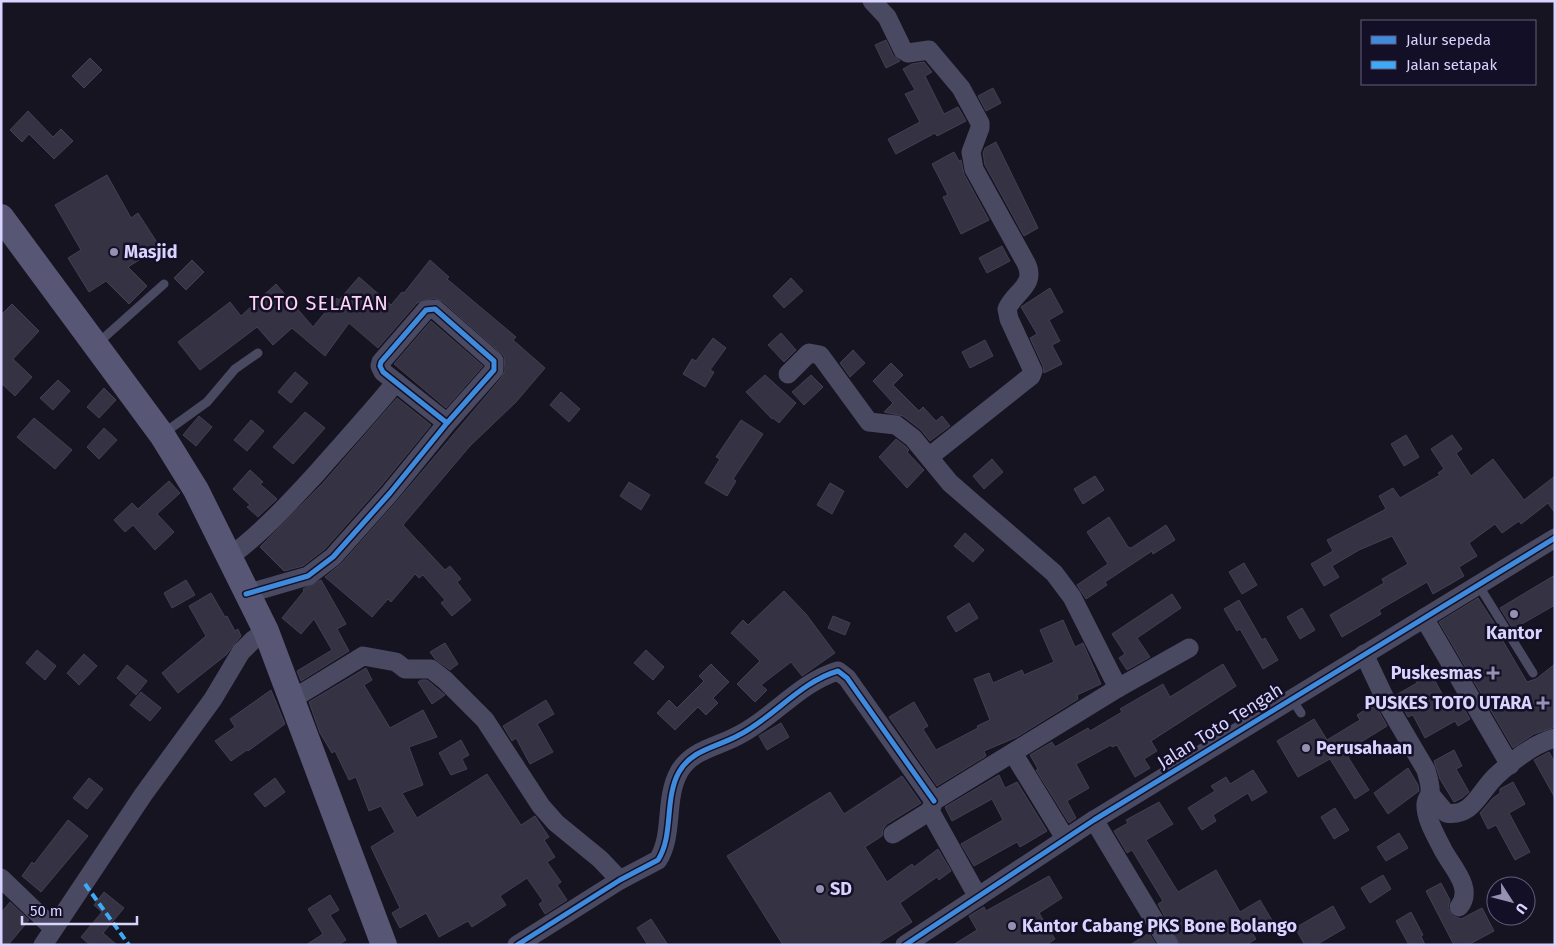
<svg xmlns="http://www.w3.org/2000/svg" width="1556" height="946" font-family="'Fira Sans',sans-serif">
<rect width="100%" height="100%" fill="#161421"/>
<g fill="#343243" stroke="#433f54">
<path d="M 886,40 L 893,55 L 900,61 L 886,68 L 875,45 Z"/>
<path d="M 90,58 L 102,70 L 84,88 L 72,76 Z"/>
<path d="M 924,62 L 932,72 L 925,76 L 944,114 L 958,107 L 966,121 L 937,136 L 935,133 L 896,154 L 888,139 L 920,122 L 905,94 L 915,90 L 903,69 L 912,64 Z"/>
<path d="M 993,88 L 1001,103 L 986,111 L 978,96 Z"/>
<path d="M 28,111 L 53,137 L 61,129 L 73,141 L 54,159 L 29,134 L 22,142 L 10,130 Z"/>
<path d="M 996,142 L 1038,228 L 1024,236 L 985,165 L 983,153 L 985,148 Z"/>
<path d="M 954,152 L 959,161 L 961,160 L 964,174 L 989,220 L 961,234 L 943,197 L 948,195 L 932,164 Z"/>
<path d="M 107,175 L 131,218 L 138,213 L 160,247 L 128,267 L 147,286 L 129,304 L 106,281 L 89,292 L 68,258 L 81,250 L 55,205 Z"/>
<path d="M 1002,246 L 1010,261 L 987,273 L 979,258 Z"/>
<path d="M 192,260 L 204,272 L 186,290 L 174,278 Z"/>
<path d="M 430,260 L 449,277 L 447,279 L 516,337 L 513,340 L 545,368 L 516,402 L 470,446 L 403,525 L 445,570 L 450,566 L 461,579 L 457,582 L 471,600 L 452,616 L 441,603 L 445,600 L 423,575 L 419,578 L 415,574 L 391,602 L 388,599 L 372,617 L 325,577 L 341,564 L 398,500 L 502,377 L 505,370 L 504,356 L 442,301 L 434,298 L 417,303 L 378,348 L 349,323 L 325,356 L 292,328 L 273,345 L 257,327 L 200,370 L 178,342 L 230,302 L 241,316 L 276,284 L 313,327 L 337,298 L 339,300 L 359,277 L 391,305 L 402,292 L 404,293 Z"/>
<path d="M 791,278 L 803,291 L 784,308 L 773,296 Z"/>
<path d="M 1050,288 L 1063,312 L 1049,320 L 1060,341 L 1052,345 L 1062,364 L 1044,373 L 1043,366 L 1030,338 L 1037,334 L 1021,307 Z"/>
<path d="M 12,304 L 39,331 L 13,359 L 32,377 L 15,396 L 1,383 L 1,315 Z"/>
<path d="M 431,321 L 483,366 L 446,408 L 394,364 Z"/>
<path d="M 781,333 L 796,350 L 784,362 L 768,345 Z"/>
<path d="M 713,338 L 726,348 L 710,370 L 714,372 L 705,387 L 683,374 L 692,359 L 696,361 Z"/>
<path d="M 985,340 L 993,356 L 970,368 L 962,352 Z"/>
<path d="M 853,350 L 865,363 L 850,377 L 840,363 Z"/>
<path d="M 891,363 L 903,375 L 893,385 L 919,411 L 923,407 L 936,421 L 942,416 L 950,426 L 930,441 L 920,429 L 903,416 L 884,412 L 893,403 L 873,381 Z"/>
<path d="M 295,372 L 308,383 L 291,403 L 278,392 Z"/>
<path d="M 765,375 L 796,403 L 779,423 L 773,418 L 772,419 L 746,392 Z"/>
<path d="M 811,375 L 823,387 L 804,405 L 792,392 Z"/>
<path d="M 58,380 L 70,391 L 53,410 L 40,398 Z"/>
<path d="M 104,388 L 116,400 L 99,418 L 87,407 Z"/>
<path d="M 561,392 L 580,409 L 569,422 L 550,405 Z"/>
<path d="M 397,398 L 431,425 L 381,486 L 325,549 L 303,566 L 284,571 L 260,547 L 323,483 Z"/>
<path d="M 305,412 L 325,428 L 293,464 L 273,447 Z"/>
<path d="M 199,416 L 212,427 L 196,446 L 183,435 Z"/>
<path d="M 34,418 L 72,450 L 55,469 L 17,437 Z"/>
<path d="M 251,420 L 264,431 L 247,451 L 234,440 Z"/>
<path d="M 741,420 L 763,434 L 733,479 L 736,481 L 727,496 L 705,483 L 720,459 L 716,457 Z"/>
<path d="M 104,428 L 117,440 L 99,459 L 87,447 Z"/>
<path d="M 1406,435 L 1419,457 L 1404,466 L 1391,444 Z"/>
<path d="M 1452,435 L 1462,449 L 1456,453 L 1471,476 L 1493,459 L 1524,500 L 1555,476 L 1555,513 L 1548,503 L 1521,524 L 1519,521 L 1502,533 L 1495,524 L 1469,543 L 1477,556 L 1459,567 L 1464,576 L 1433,594 L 1427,582 L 1379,610 L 1381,614 L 1342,637 L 1330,615 L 1384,583 L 1382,579 L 1408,564 L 1392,536 L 1359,550 L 1332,566 L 1339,577 L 1324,586 L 1311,564 L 1333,551 L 1327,540 L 1386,509 L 1379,496 L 1393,488 L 1400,498 L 1440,475 L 1438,473 L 1444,469 L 1431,449 Z"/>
<path d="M 896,439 L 905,446 L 909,450 L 907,452 L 924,470 L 907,488 L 879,457 Z"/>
<path d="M 992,459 L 1003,472 L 984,489 L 973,476 Z"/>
<path d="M 250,470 L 263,482 L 260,484 L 277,499 L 258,517 L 247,507 L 250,505 L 233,489 Z"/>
<path d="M 1095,476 L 1104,490 L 1083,504 L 1074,489 Z"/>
<path d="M 169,481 L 180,493 L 157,514 L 174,532 L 155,550 L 133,525 L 125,532 L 114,520 L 132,503 L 138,509 Z"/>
<path d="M 629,482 L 650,495 L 641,510 L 620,496 Z"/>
<path d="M 830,483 L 844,491 L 832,514 L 817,505 Z"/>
<path d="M 1109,517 L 1128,547 L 1131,548 L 1166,525 L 1175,540 L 1153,554 L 1152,551 L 1105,582 L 1107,585 L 1086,599 L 1077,585 L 1108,564 L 1087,532 Z"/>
<path d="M 965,533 L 984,550 L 973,562 L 954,546 Z"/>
<path d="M 1244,563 L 1257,585 L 1242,594 L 1229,572 Z"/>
<path d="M 1555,575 L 1555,605 L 1513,629 L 1500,608 Z"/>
<path d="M 186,580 L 195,595 L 172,608 L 164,593 Z"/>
<path d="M 321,580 L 346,624 L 337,629 L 349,651 L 301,681 L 297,671 L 332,650 L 314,619 L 301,634 L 282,618 L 304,591 L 303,589 Z"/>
<path d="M 784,591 L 806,614 L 835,653 L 802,676 L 791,662 L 761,685 L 767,690 L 755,702 L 737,684 L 760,661 L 731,633 L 743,620 L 748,625 Z"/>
<path d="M 211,593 L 225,617 L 227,616 L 235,631 L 238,629 L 241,636 L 226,655 L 178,693 L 162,673 L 206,636 L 189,606 Z"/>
<path d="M 1172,594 L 1181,608 L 1137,638 L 1150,657 L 1127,670 L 1119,658 L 1125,654 L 1112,634 Z"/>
<path d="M 1478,598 L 1502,635 L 1500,636 L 1527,682 L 1536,679 L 1555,664 L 1555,727 L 1534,734 L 1513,748 L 1439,622 Z"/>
<path d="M 1239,600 L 1262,640 L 1265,638 L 1278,660 L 1263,669 L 1240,629 L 1237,631 L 1224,609 Z"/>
<path d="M 969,603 L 978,618 L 956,632 L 947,617 Z"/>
<path d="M 1302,608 L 1315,630 L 1300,639 L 1287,617 Z"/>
<path d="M 833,616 L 850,623 L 845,635 L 828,628 Z"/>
<path d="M 1063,620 L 1075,647 L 1083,643 L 1101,684 L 1077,695 L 1078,699 L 1017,737 L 984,751 L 986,756 L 937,786 L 889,717 L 914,702 L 928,726 L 923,729 L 936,750 L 978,728 L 977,726 L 990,720 L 974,679 L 989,673 L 993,683 L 1022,670 L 1024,675 L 1054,662 L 1040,630 Z"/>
<path d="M 445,643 L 458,664 L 450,670 L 435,659 L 430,652 Z"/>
<path d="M 37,650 L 56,666 L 45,680 L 26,663 Z"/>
<path d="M 646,650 L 664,667 L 653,680 L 634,663 Z"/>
<path d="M 84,654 L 97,666 L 79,685 L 67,673 Z"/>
<path d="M 711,664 L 729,682 L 713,698 L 718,703 L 706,715 L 698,707 L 675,730 L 657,713 L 669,700 L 677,708 L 704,681 L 699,676 Z"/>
<path d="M 1223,664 L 1236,686 L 1151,741 L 1157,751 L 1144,759 L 1150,768 L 1135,777 L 1117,745 L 1112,747 L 1111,745 L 1076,764 L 1089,788 L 1067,801 L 1076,818 L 1069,823 L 1036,770 L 1038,769 L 1030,755 L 1052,742 L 1055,747 L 1088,728 L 1090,731 L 1122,712 L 1120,709 L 1163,684 L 1170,697 Z"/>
<path d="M 127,665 L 147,681 L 136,695 L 117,678 Z"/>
<path d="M 1427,666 L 1447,703 L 1457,697 L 1470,719 L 1458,726 L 1455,721 L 1425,738 L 1413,715 L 1408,717 L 1396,695 L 1417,683 L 1412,674 Z"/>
<path d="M 366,668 L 372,680 L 364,685 L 390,728 L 423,710 L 437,737 L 409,747 L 423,785 L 402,793 L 417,818 L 487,774 L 521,825 L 535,816 L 549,837 L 544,840 L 555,857 L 547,862 L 561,882 L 557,885 L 567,900 L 545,914 L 539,904 L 543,901 L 527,878 L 500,896 L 506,905 L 472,927 L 468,921 L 439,937 L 426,913 L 400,928 L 392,913 L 400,908 L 371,847 L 395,832 L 381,806 L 369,811 L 356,777 L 349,780 L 335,751 L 332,753 L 320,733 L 309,702 Z"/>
<path d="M 421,680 L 427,680 L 445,695 L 432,704 L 418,682 Z"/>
<path d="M 271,690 L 285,724 L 248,751 L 247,750 L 231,761 L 215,741 L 235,727 L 230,719 Z"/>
<path d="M 141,692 L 161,708 L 150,721 L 130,705 Z"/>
<path d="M 546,700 L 554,714 L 537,724 L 553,752 L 530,764 L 516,738 L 512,741 L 503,726 Z"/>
<path d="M 1371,706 L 1373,708 L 1376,706 L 1387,726 L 1361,742 L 1364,747 L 1348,757 L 1369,790 L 1355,799 L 1330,759 L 1298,777 L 1277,741 L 1314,719 L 1327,740 L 1360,720 L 1357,715 Z"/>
<path d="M 781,723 L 789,737 L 767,750 L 759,736 Z"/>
<path d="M 461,740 L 469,755 L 462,759 L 467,769 L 451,775 L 439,753 Z"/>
<path d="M 1454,750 L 1462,766 L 1456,769 L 1469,792 L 1462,798 L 1454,802 L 1440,779 L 1434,761 Z"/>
<path d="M 1549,752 L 1555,763 L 1555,798 L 1534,760 Z"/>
<path d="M 1408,768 L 1418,785 L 1419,791 L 1388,814 L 1374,793 Z"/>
<path d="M 1253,770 L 1267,792 L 1252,801 L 1248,793 L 1213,815 L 1216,821 L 1202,830 L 1188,808 L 1215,791 L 1211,786 L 1226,777 L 1230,784 Z"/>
<path d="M 999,775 L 1005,788 L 1017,782 L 1047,831 L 1020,847 L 1017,842 L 974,866 L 961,844 L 1003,820 L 992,799 L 952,821 L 945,807 Z"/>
<path d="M 902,776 L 921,803 L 887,824 L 883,829 L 882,836 L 865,847 L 887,882 L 912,864 L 914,867 L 938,849 L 951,871 L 939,880 L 937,877 L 900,903 L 912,922 L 876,945 L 783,945 L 727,856 L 830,792 L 844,814 Z"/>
<path d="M 89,778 L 103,789 L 87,809 L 73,798 Z"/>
<path d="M 275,778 L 285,792 L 265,807 L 254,794 Z"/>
<path d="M 1513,782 L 1525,804 L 1509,813 L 1530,852 L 1515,860 L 1496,825 L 1488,829 L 1480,813 L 1493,798 L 1500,793 L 1500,789 Z"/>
<path d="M 1159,802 L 1173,824 L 1146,840 L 1178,892 L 1216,870 L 1240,912 L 1260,900 L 1273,922 L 1253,934 L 1256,939 L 1246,945 L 1180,945 L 1158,904 L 1163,901 L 1132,850 L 1127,853 L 1114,831 L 1128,823 L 1126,820 Z"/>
<path d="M 1335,808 L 1349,830 L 1334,839 L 1321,817 Z"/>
<path d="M 68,820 L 88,836 L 41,892 L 22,876 L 32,862 L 34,864 Z"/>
<path d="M 1399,833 L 1408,848 L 1386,861 L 1377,847 Z"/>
<path d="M 1383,875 L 1391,889 L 1370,903 L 1361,888 Z"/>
<path d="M 1049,876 L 1062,898 L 1039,913 L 1055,939 L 1046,945 L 953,945 L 977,930 L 969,916 L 984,907 L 986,911 Z"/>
<path d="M 1441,883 L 1450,900 L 1448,908 L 1453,916 L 1461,919 L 1482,908 L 1494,931 L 1468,945 L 1454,945 L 1426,891 Z"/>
<path d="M 104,892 L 124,908 L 103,933 L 117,945 L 90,945 L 81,937 L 102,912 L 94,905 Z"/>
<path d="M 330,895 L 339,910 L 330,915 L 346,940 L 338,945 L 306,945 L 323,934 L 308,909 Z"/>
<path d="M 10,902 L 29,920 L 8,945 L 1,945 L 1,913 Z"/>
<path d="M 1333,906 L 1345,928 L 1316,945 L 1305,945 L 1295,928 Z"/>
<path d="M 1411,912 L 1423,935 L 1421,936 L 1425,945 L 1409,945 L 1396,921 Z"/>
<path d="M 651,919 L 668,945 L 648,945 L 637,928 Z"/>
<path d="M 1149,933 L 1156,945 L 1130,945 Z"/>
</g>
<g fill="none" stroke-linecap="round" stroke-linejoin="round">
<g stroke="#4a4962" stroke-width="9">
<path d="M 98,343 L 164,284"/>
<path d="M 164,433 L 207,402 L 235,369 L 258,353"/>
<path d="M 1479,586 L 1533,673"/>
<path d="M 1291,698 L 1301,713"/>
</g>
<g stroke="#4a4962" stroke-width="19">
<path d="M 872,1 L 887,17 L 903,50 L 908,53 L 929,50 L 961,88 L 980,123 L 980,128 L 971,152 L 974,169 L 1026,263 C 1037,285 1015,291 1007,309 L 1009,319 L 1033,371 L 1031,376 L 929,457"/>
<path d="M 788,374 L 809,353 L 820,355 L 869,422 L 896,425 L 913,438 L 950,483 L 1054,573 L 1072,597 L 1118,688"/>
<path d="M 229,557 C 262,533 288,504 315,475 C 342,444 370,414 396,382"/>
<path d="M 246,594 L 308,576 L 333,557 L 390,493 L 447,423 L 383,372 L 380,366 L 381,362 L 426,310 L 435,309 L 494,361 L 494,370 L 447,423"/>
<path d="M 1424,618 L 1510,765"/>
<path d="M 1364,654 L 1389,707 L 1426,770 C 1428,778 1431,785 1430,793 C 1429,797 1426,800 1426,804 C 1425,818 1436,836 1442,848 C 1450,865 1475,888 1459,907"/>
<path d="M 291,700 L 363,656 L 396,662 L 405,669 L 431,669 L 445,680 L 485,720 L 541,806 L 556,823 L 600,859 L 620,880"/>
<path d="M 1013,753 L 1065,838"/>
<path d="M 1430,794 L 1446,813 C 1473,817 1479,792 1496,776 C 1511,762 1534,744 1555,738"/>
<path d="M 1094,820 L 1169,945"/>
<path d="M 893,834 L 930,811"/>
<path d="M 1,878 L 53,928"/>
<path d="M 978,897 L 930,811 L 934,801 L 1118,688 L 1189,648"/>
<path d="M 43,945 L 143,795 L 213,699 L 241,652 L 253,640 L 266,631"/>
<path d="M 517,945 L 620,880 L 658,860 C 674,835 664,799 679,772 C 692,749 718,747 739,735 C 773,718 800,682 838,671 L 847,678 L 934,801"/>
<path d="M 905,945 L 1094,820 L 1555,538"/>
</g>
<path stroke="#575674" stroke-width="26" d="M 1,217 L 162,435 L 196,490 L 266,631 L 384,945"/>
<path stroke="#3fa9f5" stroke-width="4" stroke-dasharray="8 4" stroke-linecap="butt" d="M 85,884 L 129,945"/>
<defs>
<g id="cycleway">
<path d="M 246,594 L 308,576 L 333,557 L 390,493 L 447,423 L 383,372 L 380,366 L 381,362 L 426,310 L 435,309 L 494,361 L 494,370 L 447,423"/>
<path d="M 517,945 L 620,880 L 658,860 C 674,835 664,799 679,772 C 692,749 718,747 739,735 C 773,718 800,682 838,671 L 847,678 L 934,801"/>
<path d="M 905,945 L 1094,820 L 1555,538"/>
</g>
</defs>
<use href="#cycleway" stroke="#130f26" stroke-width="8"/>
<use href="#cycleway" stroke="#408adc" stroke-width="5"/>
</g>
<g fill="#9591b1" stroke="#130f26" stroke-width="2">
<circle cx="114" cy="252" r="5"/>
<circle cx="1514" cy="614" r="5"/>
<path d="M1490.5 665.5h5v5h5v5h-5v5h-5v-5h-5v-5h5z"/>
<path d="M1540.5 695.5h5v5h5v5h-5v5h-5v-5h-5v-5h5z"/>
<circle cx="1306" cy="748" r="5"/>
<circle cx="820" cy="889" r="5"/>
<circle cx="1012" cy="926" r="5"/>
</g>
<g text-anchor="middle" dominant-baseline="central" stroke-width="5" stroke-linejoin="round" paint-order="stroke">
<g font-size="18" font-weight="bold" fill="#d9d4ff" stroke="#130f26" text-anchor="start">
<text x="124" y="252">Masjid</text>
<text x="1514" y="633" text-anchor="middle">Kantor</text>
<text x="1482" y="673" text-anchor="end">Puskesmas</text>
<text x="1532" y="703" text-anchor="end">PUSKES TOTO UTARA</text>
<text x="1316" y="748">Perusahaan</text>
<text x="830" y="889">SD</text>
<text x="1022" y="926">Kantor Cabang PKS Bone Bolango</text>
</g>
<g font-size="18" fill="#d9d4ff" stroke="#130f26">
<text transform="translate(1220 726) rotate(-32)">Jalan Toto Tengah</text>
</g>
<g font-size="20" letter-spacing="1" fill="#ffd6f0" stroke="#130f26">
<text x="319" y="303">TOTO SELATAN</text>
</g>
</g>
<rect width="1556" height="946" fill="none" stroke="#d9d4ff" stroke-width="5"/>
<rect x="1361" y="20" width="175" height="65" fill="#130f26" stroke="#625e7d"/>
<rect x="1371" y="36" width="25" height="8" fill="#408adc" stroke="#625e7d"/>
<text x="1406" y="45" font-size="15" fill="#d9d4ff">Jalur sepeda</text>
<rect x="1371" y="61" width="25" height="8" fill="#3fa9f5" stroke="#625e7d"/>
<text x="1406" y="70" font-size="15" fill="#d9d4ff">Jalan setapak</text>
<g transform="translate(1511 901) rotate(126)"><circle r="24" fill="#130f26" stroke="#625e7d"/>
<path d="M0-4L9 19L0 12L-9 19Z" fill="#9591b1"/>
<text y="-8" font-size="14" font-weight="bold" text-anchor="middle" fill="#d9d4ff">U</text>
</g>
<path d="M22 916v8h115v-8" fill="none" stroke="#d9d4ff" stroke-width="2.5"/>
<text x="30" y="916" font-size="15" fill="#d9d4ff" stroke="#130f26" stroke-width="4" paint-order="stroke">50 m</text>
</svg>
